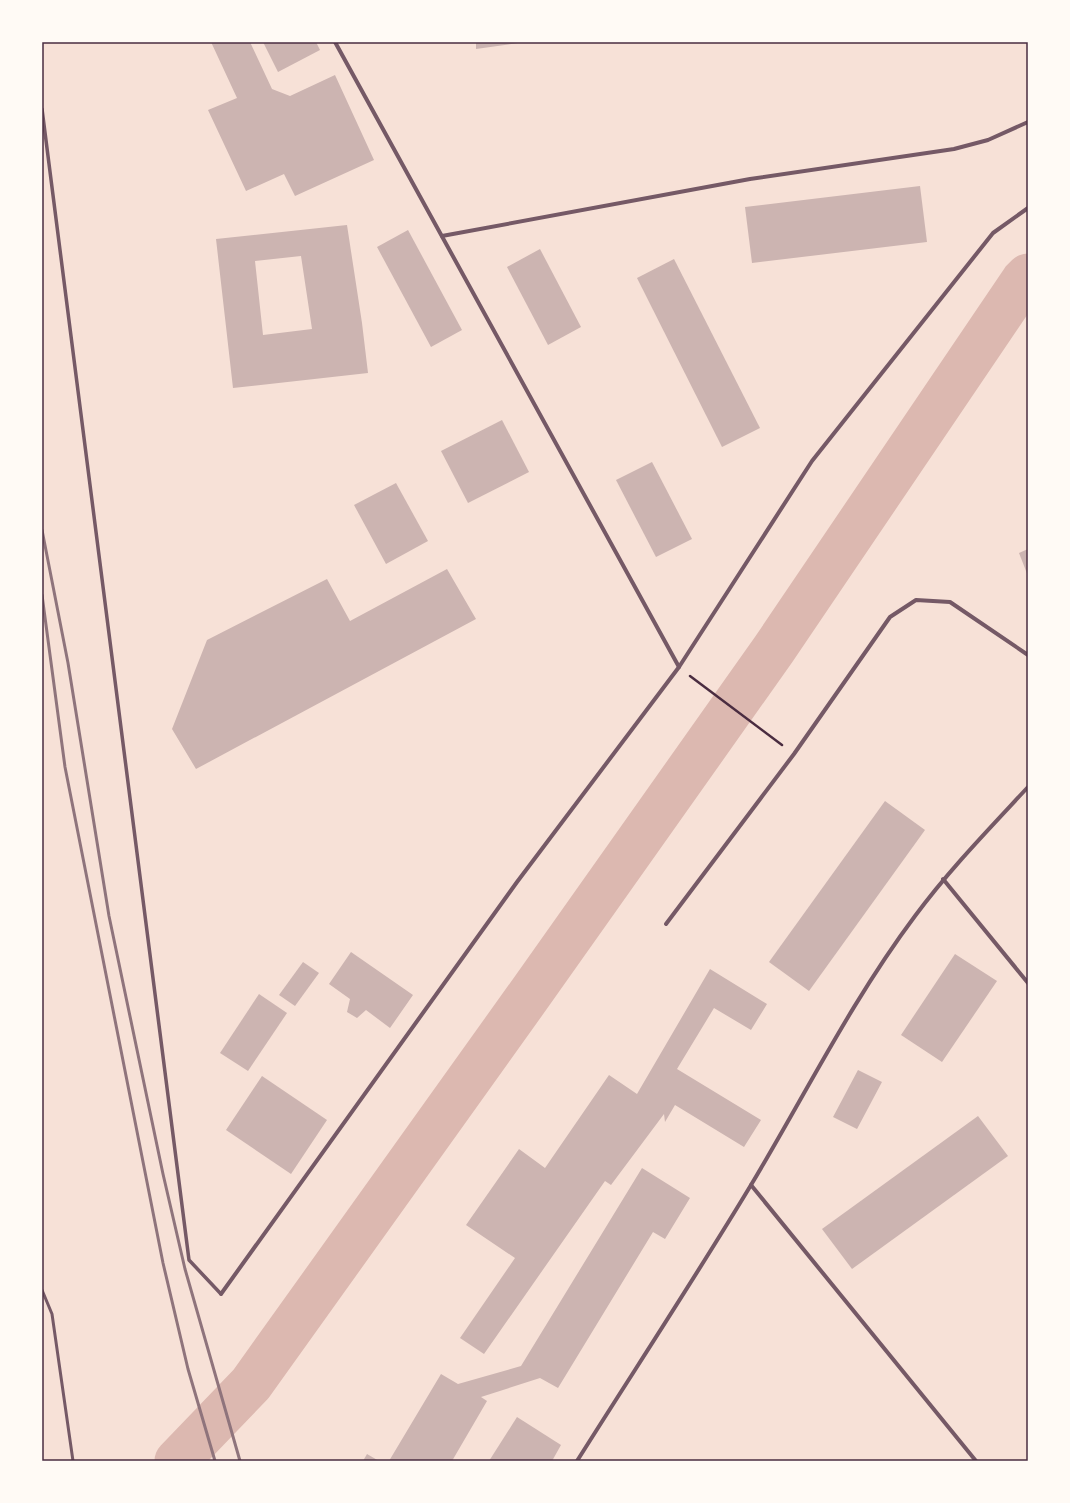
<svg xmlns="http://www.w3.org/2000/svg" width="1070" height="1503" font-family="Quicksand,sans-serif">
<rect width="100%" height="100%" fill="#f7e1d7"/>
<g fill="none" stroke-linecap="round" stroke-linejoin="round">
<path stroke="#dcb8b0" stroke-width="45" d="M 177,1461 L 251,1384 L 532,991 L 774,649 L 1023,281 L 1028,276"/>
</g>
<g fill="#ccb4b1" fill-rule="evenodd">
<path d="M 211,42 L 250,42 L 272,89 L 290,96 L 335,75 L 374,160 L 295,196 L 284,174 L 246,191 L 208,110 L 237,98 Z"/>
<path d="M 263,42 L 316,42 L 320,50 L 278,72 Z"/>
<path d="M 476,42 L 518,42 L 518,43 L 476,49 Z"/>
<path d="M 920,186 L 927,242 L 752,263 L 745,207 Z"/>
<path d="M 347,225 L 362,323 L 368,373 L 233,388 L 216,239 ZM 301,256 L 312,329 L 263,335 L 255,261 Z"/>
<path d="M 408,230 L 462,330 L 431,347 L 377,247 Z"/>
<path d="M 540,249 L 581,327 L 548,345 L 507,267 Z"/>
<path d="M 674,259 L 760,428 L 722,447 L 637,278 Z"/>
<path d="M 502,420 L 529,472 L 468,503 L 441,451 Z"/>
<path d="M 652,462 L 692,539 L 656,557 L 616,480 Z"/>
<path d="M 396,483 L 428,541 L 386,564 L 354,505 Z"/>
<path d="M 1028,549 L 1028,576 L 1019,553 Z"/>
<path d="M 447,569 L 476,619 L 196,769 L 172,729 L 207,640 L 327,579 L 350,621 Z"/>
<path d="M 885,801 L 925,830 L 809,991 L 769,962 Z"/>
<path d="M 351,952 L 413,995 L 390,1028 L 366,1010 L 357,1018 L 347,1012 L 350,999 L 329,984 Z"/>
<path d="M 955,954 L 997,981 L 942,1062 L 901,1035 Z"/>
<path d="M 303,962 L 319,973 L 295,1006 L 279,995 Z"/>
<path d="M 710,969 L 767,1004 L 751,1030 L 714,1008 L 677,1069 L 761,1120 L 744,1147 L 675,1105 L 665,1122 L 664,1114 L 611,1185 L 605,1181 L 484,1354 L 460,1338 L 515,1258 L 466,1225 L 519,1149 L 545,1168 L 609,1075 L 637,1094 Z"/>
<path d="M 259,994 L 287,1013 L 248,1071 L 220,1053 Z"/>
<path d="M 858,1070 L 882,1082 L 857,1129 L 833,1117 Z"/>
<path d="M 262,1076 L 327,1120 L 291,1174 L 226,1130 Z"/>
<path d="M 978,1116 L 1008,1156 L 852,1269 L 822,1229 Z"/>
<path d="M 642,1168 L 690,1198 L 665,1239 L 653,1232 L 558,1388 L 540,1378 L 481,1397 L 487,1401 L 452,1461 L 389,1461 L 441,1374 L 458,1384 L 521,1366 Z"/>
<path d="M 517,1417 L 561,1445 L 552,1461 L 489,1461 Z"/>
<path d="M 367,1454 L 379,1461 L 363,1461 Z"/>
</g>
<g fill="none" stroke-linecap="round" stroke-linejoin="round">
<path stroke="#4a2c40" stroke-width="2.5" d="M 690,676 L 782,745"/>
<path stroke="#755966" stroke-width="3" d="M 42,1290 L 52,1314 L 73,1461"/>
<path stroke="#755966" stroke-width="3.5" d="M 42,109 L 189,1260 L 221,1294"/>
<g stroke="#755966" stroke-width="4">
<path d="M 335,42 L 679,667"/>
<path d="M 442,236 L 750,179 L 954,149 L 988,140 L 1028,122"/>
<path d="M 943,879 L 1028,983"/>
<path d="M 666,924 L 794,754 L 890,617 L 916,600 L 950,602 L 1028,655"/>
<path d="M 751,1185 L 976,1461"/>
<path d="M 221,1294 L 517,882 L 679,667 L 812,461 L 993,233 L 1028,208"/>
<path d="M 577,1461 C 635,1369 695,1278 751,1185 C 805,1095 852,1000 915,916 C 949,870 989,829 1028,787"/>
</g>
<g stroke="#8f747c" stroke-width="3">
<path d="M 42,530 L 68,663 L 109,916 L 163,1174 L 185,1269 L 240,1461"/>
<path d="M 42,595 L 65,767 L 163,1263 L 188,1369 L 215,1461"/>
</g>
</g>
<rect width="1070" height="1503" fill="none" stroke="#fffaf5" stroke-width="86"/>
<rect x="43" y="43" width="984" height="1417" fill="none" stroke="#4a2c40" stroke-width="1.5"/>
</svg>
